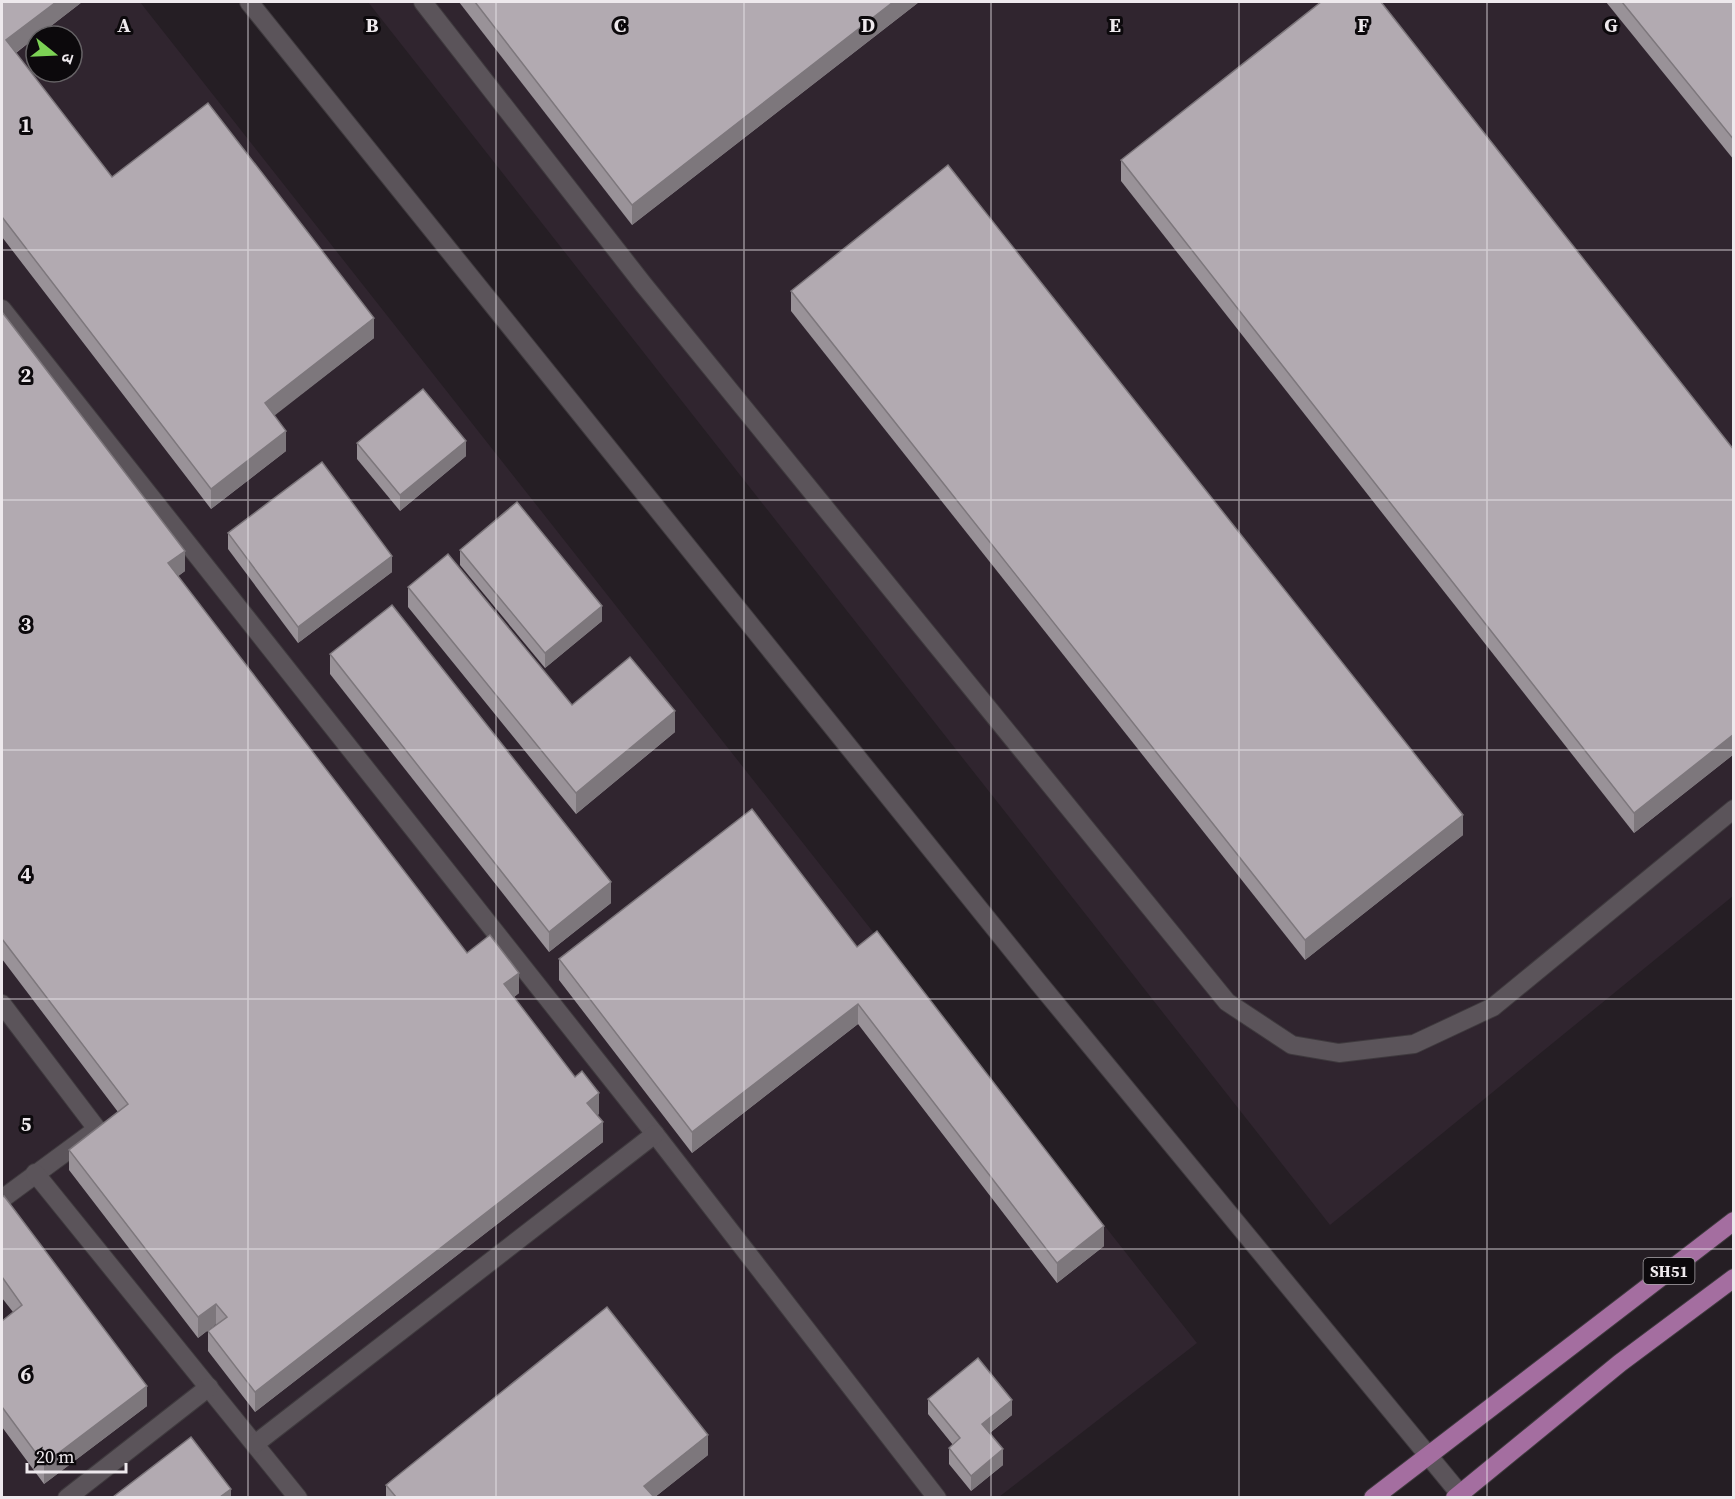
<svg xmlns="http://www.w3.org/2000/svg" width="1735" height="1499" font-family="'Source Serif 4','Noto Sans Devanagari',serif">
<rect width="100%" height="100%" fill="#251e24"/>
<g fill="#30252f" fill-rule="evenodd">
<path d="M 2,2 L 140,2 L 1197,1343 L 999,1497 L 2,1498 ZM 36,36 L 72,36 L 72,72 L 36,72 Z"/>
<path d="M 368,2 L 1733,2 L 1733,896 L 1330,1225 Z"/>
</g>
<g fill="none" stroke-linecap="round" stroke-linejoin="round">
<defs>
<g id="lane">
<path d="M 423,2 L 643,284 L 1227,1002 L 1292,1045 L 1339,1053 L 1414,1044 L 1493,1007 L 1734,809"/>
<path d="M 2,309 L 655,1134 L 937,1498"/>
<path d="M 2,1004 L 97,1129 L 2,1199"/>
<path d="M 35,1173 L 298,1498"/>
<path d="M 255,1444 L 655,1134"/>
<path d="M 67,1498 L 209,1387"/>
</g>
<path id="street" d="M 249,2 L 1038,982 L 1460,1494"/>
<g id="primary">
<path d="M 1373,1498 L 1734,1221"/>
<path d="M 1455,1498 L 1620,1363 L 1734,1278"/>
</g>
</defs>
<use href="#lane" stroke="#3f3a3e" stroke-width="20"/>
<use href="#street" stroke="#3f3a3e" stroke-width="20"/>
<use href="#primary" stroke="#3f3a3e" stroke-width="20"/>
<use href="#lane" stroke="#5b545a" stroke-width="18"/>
<use href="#street" stroke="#5b545a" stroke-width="18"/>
<use href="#primary" stroke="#a46ea0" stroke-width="18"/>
</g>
<g fill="#999298">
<path d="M 2,2 L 82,2 L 38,36 L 36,36 L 36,37 L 16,53 L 112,177 L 374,338 L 274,415 L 286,451 L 211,509 L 2,237 Z"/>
<path d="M 459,2 L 919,2 L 632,225 Z"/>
<path d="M 1606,2 L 1734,2 L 1734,160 Z"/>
<path d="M 1121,160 L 1734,450 L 1734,754 L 1634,833 L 1121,181 Z"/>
<path d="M 791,291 L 1463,835 L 1305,960 L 791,311 Z"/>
<path d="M 2,312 L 185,571 L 178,576 L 467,953 L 519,993 L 514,997 L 599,1114 L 597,1115 L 603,1142 L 255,1412 L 208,1351 L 208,1331 L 217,1325 L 216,1324 L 198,1338 L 69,1170 L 69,1150 L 118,1112 L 2,959 Z"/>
<path d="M 357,443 L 466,456 L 400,511 L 357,459 Z"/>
<path d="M 228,533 L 392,572 L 298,643 L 228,549 Z"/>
<path d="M 460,550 L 602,621 L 545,668 L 460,565 Z"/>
<path d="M 408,587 L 572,705 L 675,732 L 576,814 L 408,607 Z"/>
<path d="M 330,654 L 611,903 L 549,952 L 330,674 Z"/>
<path d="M 857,947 L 1104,1246 L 1057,1283 L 858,1024 L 692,1153 L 559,980 L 559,959 Z"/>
<path d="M 2,1197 L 147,1406 L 44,1484 L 2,1427 L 2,1321 L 13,1312 L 2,1298 Z"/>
<path d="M 928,1399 L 1012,1415 L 990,1433 L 1003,1465 L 971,1491 L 949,1464 L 949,1448 L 953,1445 L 928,1414 Z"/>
<path d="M 708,1455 L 655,1497 L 386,1497 L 386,1485 Z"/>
</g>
<g fill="#7d777c">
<path d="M 56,2 L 82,2 L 38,36 L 36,36 L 36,37 L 6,60 L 6,40 Z"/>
<path d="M 893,2 L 919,2 L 632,225 L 632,205 Z"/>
<path d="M 374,318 L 374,338 L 265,423 L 265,403 Z"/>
<path d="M 286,431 L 286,451 L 211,509 L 211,489 Z"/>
<path d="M 466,441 L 466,456 L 400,511 L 400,495 Z"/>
<path d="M 185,551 L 185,571 L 168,584 L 168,563 Z"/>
<path d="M 392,556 L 392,572 L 298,643 L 298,627 Z"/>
<path d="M 602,606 L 602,621 L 545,668 L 545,653 Z"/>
<path d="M 675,711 L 675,732 L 576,814 L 576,793 Z"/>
<path d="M 1734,734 L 1734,754 L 1634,833 L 1634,813 Z"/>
<path d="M 1463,815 L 1463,835 L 1305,960 L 1305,940 Z"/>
<path d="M 611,882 L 611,903 L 549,952 L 549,932 Z"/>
<path d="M 519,973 L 519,993 L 504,1005 L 504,984 Z"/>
<path d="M 858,1004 L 858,1024 L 692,1153 L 692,1132 Z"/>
<path d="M 599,1093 L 599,1114 L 587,1123 L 587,1103 Z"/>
<path d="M 603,1122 L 603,1142 L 255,1412 L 255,1392 Z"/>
<path d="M 1104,1226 L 1104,1246 L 1057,1283 L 1057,1263 Z"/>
<path d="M 216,1304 L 216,1324 L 198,1338 L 198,1317 Z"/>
<path d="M 147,1386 L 147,1406 L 44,1484 L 44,1464 Z"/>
<path d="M 1012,1400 L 1012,1415 L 982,1439 L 982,1424 Z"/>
<path d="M 708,1435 L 708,1455 L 655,1497 L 644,1497 L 644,1486 Z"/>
<path d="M 1003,1449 L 1003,1465 L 971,1491 L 971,1476 Z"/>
<path d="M 231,1489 L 231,1497 L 220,1497 Z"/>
</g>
<g fill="#b2aab1" stroke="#7d777c" stroke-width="1.5">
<path d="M 2,2 L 56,2 L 6,40 L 112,177 L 208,103 L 374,318 L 265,403 L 286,431 L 211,489 L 2,217 Z"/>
<path d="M 475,2 L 893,2 L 632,205 Z"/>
<path d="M 1321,2 L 1381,2 L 1734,450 L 1734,734 L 1634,813 L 1121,160 Z"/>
<path d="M 1622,2 L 1734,2 L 1734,140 Z"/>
<path d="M 948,165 L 1463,815 L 1305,940 L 791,291 Z"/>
<path d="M 2,312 L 185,551 L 168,563 L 467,953 L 490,935 L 519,973 L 504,984 L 575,1077 L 582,1071 L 599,1093 L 587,1103 L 603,1122 L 255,1392 L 208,1331 L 227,1317 L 216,1304 L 198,1317 L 69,1150 L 128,1104 L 2,939 Z"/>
<path d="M 423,389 L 466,441 L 400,495 L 357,443 Z"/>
<path d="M 322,462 L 392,556 L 298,627 L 228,533 Z"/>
<path d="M 517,502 L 602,606 L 545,653 L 460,550 Z"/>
<path d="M 448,554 L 572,705 L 630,657 L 675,711 L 576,793 L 408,587 Z"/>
<path d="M 392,605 L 611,882 L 549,932 L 330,654 Z"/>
<path d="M 752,809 L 857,947 L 877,931 L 1104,1226 L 1057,1263 L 858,1004 L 692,1132 L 559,959 Z"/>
<path d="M 4,1196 L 147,1386 L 44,1464 L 2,1407 L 2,1321 L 22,1305 L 2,1277 L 2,1197 Z"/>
<path d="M 607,1307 L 708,1435 L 644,1486 L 654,1497 L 396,1497 L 386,1485 Z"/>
<path d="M 978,1358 L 1012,1400 L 982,1424 L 1003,1449 L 971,1476 L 949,1448 L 960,1438 L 928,1399 Z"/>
<path d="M 191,1437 L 231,1489 L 220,1497 L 113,1497 Z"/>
</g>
<path fill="none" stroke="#eee9ed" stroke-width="1.5" stroke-opacity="0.55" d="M 248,2 L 248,1498M 496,2 L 496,1498M 744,2 L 744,1498M 991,2 L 991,1498M 1239,2 L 1239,1498M 1487,2 L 1487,1498M 2,250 L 1734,250M 2,500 L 1734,500M 2,750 L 1734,750M 2,999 L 1734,999M 2,1249 L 1734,1249"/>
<g text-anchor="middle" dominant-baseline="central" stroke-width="6" stroke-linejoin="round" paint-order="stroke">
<rect fill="#0c090c" stroke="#aaa6aa" stroke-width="1.5" x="1643.5" y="1258" width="51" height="26" rx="4.5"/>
<g font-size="16" font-weight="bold" fill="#eee9ed">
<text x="1669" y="1271">SH51</text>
</g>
</g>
<g font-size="20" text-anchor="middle" font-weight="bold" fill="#eee9ed" stroke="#0c090c" stroke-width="6" stroke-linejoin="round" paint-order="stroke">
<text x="124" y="32">A</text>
<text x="372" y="32">B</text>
<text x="620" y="32">C</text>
<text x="868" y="32">D</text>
<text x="1115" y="32">E</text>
<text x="1363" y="32">F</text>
<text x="1611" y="32">G</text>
<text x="26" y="132">1</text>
<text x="26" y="382">2</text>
<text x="26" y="631">3</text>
<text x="26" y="881">4</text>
<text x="26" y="1131">5</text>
<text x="26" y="1381">6</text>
</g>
<rect width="1735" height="1499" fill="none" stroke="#eee9ed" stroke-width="6"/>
<g transform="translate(54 54) rotate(108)"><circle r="28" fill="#0c090c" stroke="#666366" stroke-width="1.5"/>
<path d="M0-4.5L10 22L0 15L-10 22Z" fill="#7cd155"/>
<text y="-9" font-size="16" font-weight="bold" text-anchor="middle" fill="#eee9ed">उ</text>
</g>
<path d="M27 1463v9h99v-9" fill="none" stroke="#eee9ed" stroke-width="3"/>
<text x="36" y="1463" font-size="18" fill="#eee9ed" stroke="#0c090c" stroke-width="4.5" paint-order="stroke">20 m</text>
</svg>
